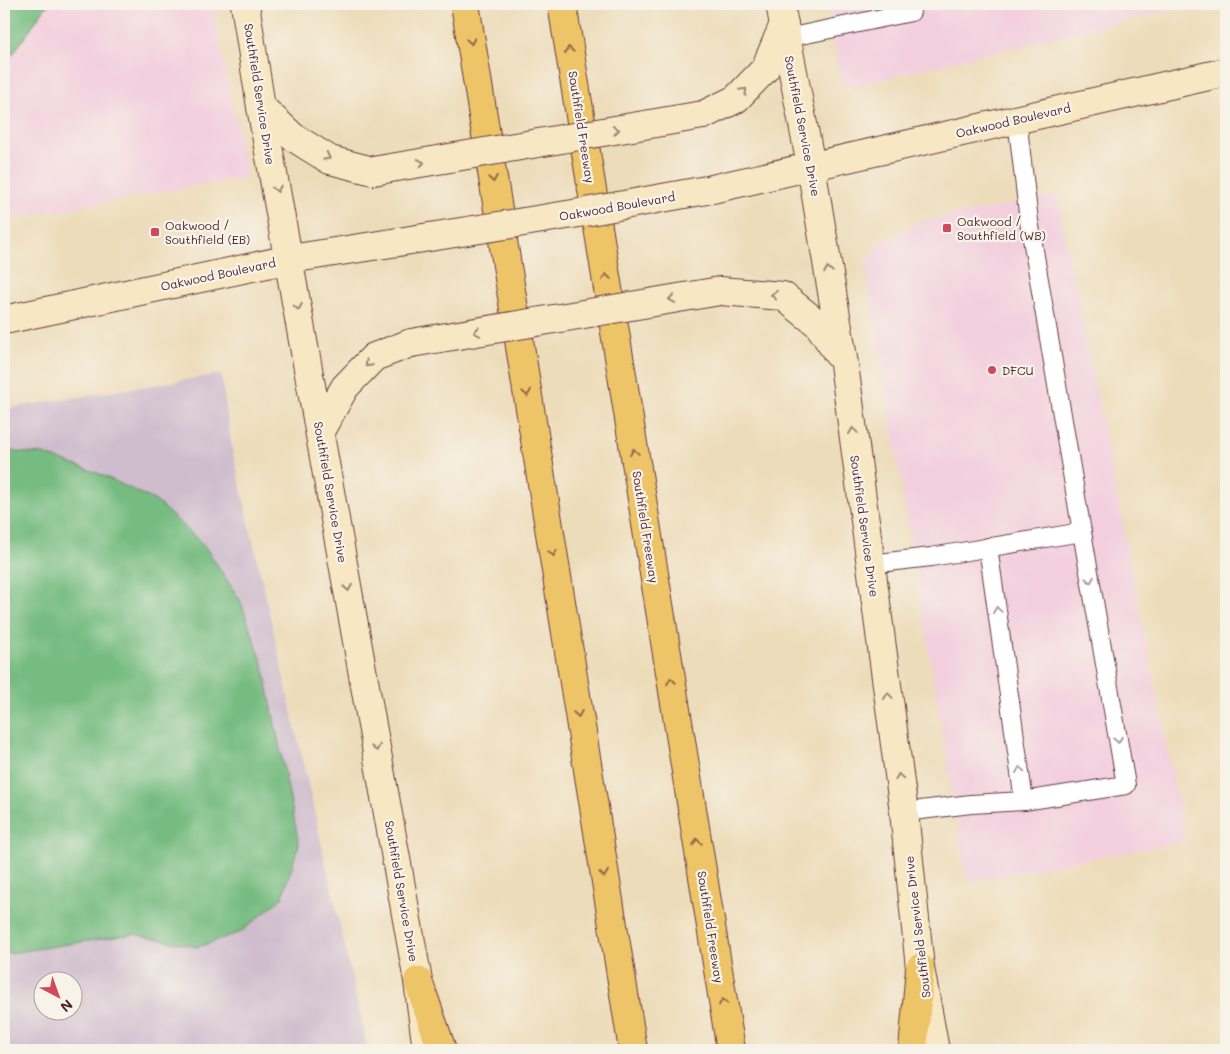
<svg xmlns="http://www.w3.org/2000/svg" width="1230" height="1054" font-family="Mali,sans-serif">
<rect width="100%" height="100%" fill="#f7f3e8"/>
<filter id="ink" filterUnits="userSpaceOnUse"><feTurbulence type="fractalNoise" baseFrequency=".02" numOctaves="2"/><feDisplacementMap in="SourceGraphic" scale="10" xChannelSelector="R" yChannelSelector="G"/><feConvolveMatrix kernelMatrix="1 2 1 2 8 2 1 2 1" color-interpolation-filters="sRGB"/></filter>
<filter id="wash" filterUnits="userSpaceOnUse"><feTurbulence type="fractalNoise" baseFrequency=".0096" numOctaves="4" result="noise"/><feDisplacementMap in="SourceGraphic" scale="20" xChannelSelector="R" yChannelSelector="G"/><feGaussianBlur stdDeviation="1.12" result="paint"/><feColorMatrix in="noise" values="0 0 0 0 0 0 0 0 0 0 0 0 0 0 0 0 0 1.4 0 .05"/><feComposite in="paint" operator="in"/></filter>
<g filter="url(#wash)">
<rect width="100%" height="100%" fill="#eddcb9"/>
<g fill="#f3cfde">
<path d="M 4,4 L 212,4 L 247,177 L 4,220 Z"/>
<path d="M 828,4 L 1196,4 L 848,87 L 840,80 Z"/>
<path d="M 1057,195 L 1186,841 L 967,882 L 865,263 L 879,244 L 920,222 Z"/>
</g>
<path fill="#cfbdce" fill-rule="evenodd" d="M 221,374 L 232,448 L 368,1050 L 4,1050 L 4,409 ZM 42,982 L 72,982 L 72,1012 L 42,1012 Z"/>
<g fill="#76bc81" stroke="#606e56">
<path d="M 4,4 L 48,4 L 13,54 L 4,62 Z"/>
<path d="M 4,451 L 43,454 L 98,473 L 156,501 L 204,545 L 240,600 L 263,664 L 299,844 L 282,898 L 241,932 L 198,947 L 134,934 L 4,954 Z"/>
</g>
</g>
<g filter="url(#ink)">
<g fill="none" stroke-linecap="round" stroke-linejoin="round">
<defs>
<g id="lane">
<path d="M 787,38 L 911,12 L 909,4"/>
<path d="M 988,547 L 1024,801 L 1126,785 L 1082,532"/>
<path d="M 870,564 L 931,557 L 1082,532 L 1029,221 L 1017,119"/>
<path d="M 904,812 L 971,804 L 1024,801"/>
</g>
<g id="secondary">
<path d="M 245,4 L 261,107 L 418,981 L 427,1050"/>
<path d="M 780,4 L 811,166 L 844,364 L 904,812 L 920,968 L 935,1050"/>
<path d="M 261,107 L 293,137 L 330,160 L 373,171"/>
<path d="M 703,115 L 736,99 L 765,69 L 784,24"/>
<path d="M 712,189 L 1226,72"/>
<path d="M 524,222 L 585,212"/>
<path d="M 720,291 L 783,296 L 818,324 L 838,354"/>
<path d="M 4,320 L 290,259 L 398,242"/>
<path d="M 320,431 L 345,387 L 374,357 L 411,343"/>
</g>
<g id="highway">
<path d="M 465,4 L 633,1050"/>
<path d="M 562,4 L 731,1050"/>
<path d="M 418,981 L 442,1050"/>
<path d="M 913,1050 L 920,968"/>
</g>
</defs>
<use href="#lane" stroke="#623b40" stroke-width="20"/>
<use href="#secondary" stroke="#623b40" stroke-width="30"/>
<use href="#highway" stroke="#623b40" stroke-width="30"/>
<use href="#lane" stroke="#fff" stroke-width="18"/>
<use href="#secondary" stroke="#f8e7c3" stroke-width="28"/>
<use href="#highway" stroke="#eec469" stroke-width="28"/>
<defs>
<g id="secondary-bridge">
<path d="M 373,171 L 703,115"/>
<path d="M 585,212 L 712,189"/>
<path d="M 398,242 L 524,222"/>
<path d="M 411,343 L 720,291"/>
</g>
</defs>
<use href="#secondary-bridge" stroke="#623b40" stroke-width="30" stroke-linecap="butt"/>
<use href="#secondary-bridge" stroke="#f8e7c3" stroke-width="28"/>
</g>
<defs><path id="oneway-chevron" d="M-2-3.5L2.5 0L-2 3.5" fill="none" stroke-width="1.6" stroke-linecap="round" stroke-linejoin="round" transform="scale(1.25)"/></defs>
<g stroke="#946947">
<use href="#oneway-chevron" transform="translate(471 41) rotate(81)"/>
<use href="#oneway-chevron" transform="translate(569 50) rotate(-99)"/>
<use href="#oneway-chevron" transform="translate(493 179) rotate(81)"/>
<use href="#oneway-chevron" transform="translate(606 277) rotate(-99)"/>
<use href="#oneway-chevron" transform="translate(527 393) rotate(81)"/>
<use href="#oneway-chevron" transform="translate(634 452) rotate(-99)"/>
<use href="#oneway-chevron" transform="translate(553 553) rotate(81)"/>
<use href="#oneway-chevron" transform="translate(671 681) rotate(-99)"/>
<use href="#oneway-chevron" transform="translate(578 714) rotate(81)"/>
<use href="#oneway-chevron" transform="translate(697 842) rotate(-99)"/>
<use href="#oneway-chevron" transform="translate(604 874) rotate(81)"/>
<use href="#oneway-chevron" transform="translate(723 1002) rotate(-99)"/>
</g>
<g stroke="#a18377">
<use href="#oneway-chevron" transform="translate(744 91) rotate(-47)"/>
<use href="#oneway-chevron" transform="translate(616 130) rotate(-10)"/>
<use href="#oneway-chevron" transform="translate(327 157) rotate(27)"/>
<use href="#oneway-chevron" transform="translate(421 163) rotate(-10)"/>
<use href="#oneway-chevron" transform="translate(277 189) rotate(79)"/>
<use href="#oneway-chevron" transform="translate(828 270) rotate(-100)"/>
<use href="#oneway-chevron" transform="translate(774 295) rotate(-175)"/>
<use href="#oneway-chevron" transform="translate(672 299) rotate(170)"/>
<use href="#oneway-chevron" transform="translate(298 307) rotate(80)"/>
<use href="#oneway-chevron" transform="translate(477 332) rotate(170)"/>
<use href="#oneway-chevron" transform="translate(368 364) rotate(134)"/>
<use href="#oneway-chevron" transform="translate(853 431) rotate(-98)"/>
<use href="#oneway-chevron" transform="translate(348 588) rotate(80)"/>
<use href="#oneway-chevron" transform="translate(888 696) rotate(-98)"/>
<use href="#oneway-chevron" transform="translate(376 748) rotate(80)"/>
<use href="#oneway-chevron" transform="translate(899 777) rotate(-98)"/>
</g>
<g stroke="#ae9aa0">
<use href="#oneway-chevron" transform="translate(1090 580) rotate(80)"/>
<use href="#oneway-chevron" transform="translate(997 610) rotate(-98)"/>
<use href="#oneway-chevron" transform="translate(1118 740) rotate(80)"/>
<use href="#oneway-chevron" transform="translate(1020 770) rotate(-98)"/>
</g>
</g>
<g fill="#d1495b" stroke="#f7f3e8" stroke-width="2">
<rect x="942" y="223" width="10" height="10" rx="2.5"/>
<rect x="150" y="227" width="10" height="10" rx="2.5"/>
<circle cx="992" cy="370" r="5"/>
</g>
<g text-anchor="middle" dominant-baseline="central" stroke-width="4.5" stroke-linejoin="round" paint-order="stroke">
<g font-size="12" fill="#4a1f2b" stroke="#f7f3e8">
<text transform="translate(260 94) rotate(81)">Southfield Service Drive</text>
<text transform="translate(1013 120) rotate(-13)">Oakwood Boulevard</text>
<text transform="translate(803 126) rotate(79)">Southfield Service Drive</text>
<text transform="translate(582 127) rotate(81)">Southfield Freeway</text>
<text transform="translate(617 206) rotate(-10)">Oakwood Boulevard</text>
<text transform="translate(218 274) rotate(-12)">Oakwood Boulevard</text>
<text transform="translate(331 492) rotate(80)">Southfield Service Drive</text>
<text transform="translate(865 526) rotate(82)">Southfield Service Drive</text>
<text transform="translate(646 527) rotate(81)">Southfield Freeway</text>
<text transform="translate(402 891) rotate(80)">Southfield Service Drive</text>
<text transform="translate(711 927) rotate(81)">Southfield Freeway</text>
<text transform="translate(917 927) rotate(-97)">Southfield Service Drive</text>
</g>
<g font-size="12" fill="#4a1f2b" stroke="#f7f3e8" text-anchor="start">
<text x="957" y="221">Oakwood /<tspan x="957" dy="14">Southfield (WB)</tspan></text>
<text x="165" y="225">Oakwood /<tspan x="165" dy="14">Southfield (EB)</tspan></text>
<text x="1002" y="370">DFCU</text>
</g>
</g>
<rect width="1230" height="1054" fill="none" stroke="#f7f3e8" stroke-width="20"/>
<g transform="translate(58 996) rotate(139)"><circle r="24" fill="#f7f3e8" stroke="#b29e9c"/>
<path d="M0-4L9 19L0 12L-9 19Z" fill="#d1495b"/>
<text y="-8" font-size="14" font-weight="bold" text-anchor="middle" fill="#4a1f2b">N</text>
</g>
</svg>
